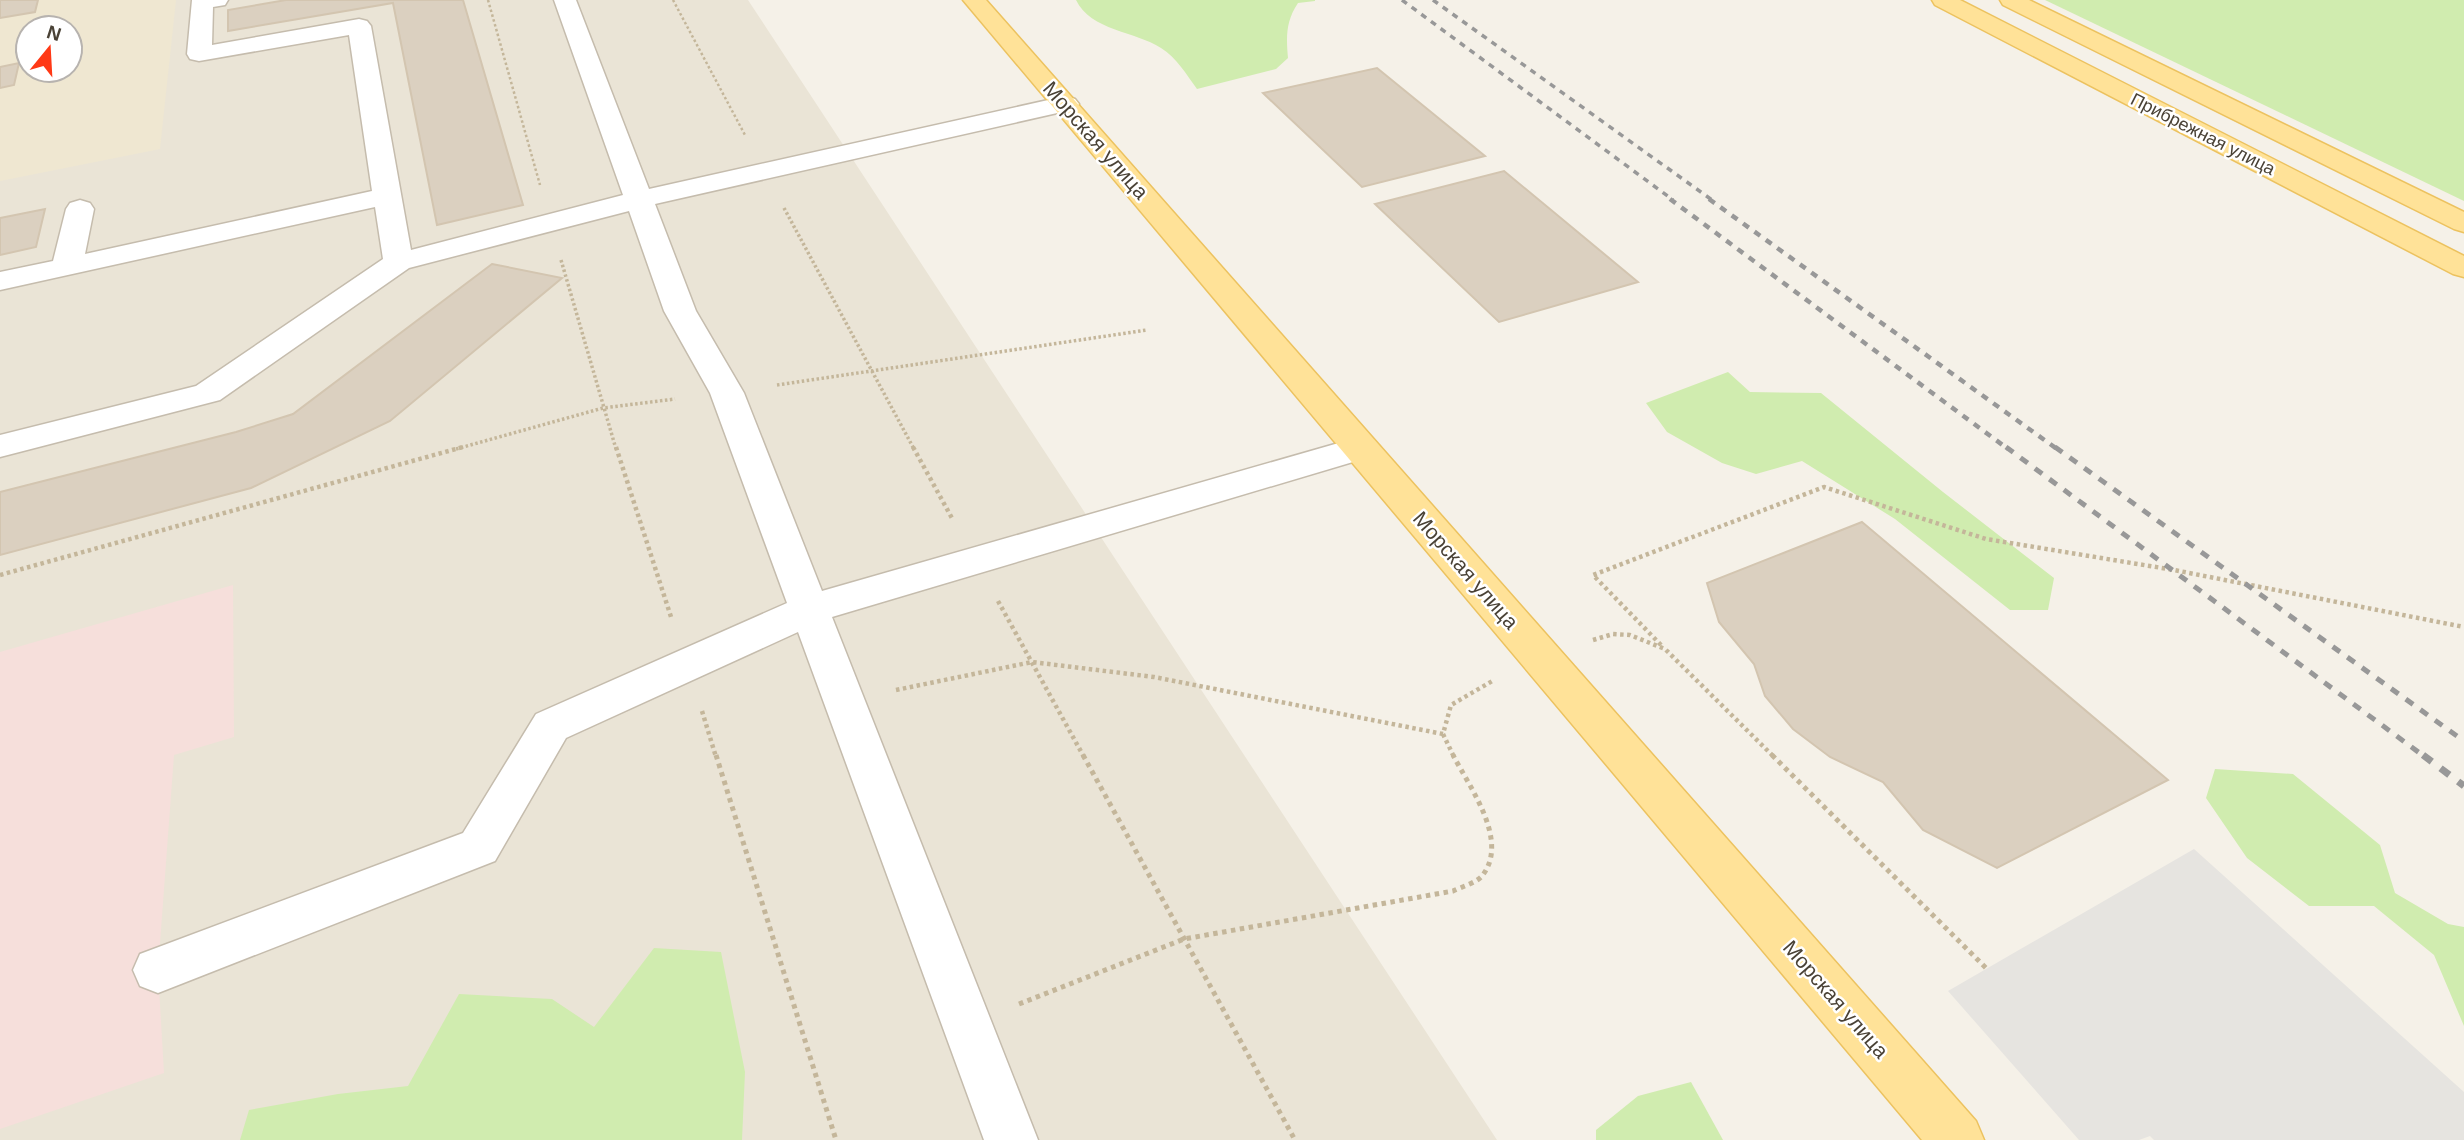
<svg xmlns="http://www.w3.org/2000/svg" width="2464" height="1140" font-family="Arial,sans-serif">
<rect width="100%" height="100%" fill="#f5f1e8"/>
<path fill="#eae4d6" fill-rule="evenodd" d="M 0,0 L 748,0 L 1497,1140 L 0,1140 ZM 28,28 L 70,28 L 70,70 L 28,70 Z"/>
<path fill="#efe7d1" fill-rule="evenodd" d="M 0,0 L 176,0 L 160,149 L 0,181 ZM 28,28 L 70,28 L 70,70 L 28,70 Z"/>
<path fill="#f6dfdb" d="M 233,585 L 234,737 L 174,755 L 158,970 L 164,1073 L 0,1129 L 0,652 Z"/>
<g fill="#d0ecaf">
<path d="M 1076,0 L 1315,0 L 1315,1 L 1298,3 C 1286,21 1286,36 1288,58 L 1276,69 L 1197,89 C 1186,74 1177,58 1161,48 C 1135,31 1091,31 1076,0 Z"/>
<path d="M 2045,0 L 2464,0 L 2464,201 Z"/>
<path d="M 1728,372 L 1750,392 L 1821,393 L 1943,492 L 2054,578 L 2048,610 L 2010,610 L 1895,519 L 1802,461 L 1756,474 L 1722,463 L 1667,432 L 1646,403 Z"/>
<path d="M 2215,769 L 2293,774 L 2380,845 L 2395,893 L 2448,924 L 2464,927 L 2464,1026 L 2434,955 L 2374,906 L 2309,906 L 2247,858 L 2206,798 Z"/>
<path d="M 654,948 L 721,952 L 745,1072 L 742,1140 L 240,1140 L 249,1110 L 338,1094 L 408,1086 L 459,994 L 552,999 L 594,1027 Z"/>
<path d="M 1691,1082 L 1723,1140 L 1596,1140 L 1596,1130 L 1638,1096 Z"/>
</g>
<path fill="#e6e4e0" d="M 2194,849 L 2464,1092 L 2464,1140 L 2154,1140 L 2150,1136 L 2139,1140 L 2079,1140 L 1948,991 Z"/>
<g fill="#dbd0c0" stroke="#d3c5b0" stroke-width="2">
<path d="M 0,0 L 38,0 L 35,12 L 0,18 Z"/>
<path d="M 286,0 L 463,0 L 523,205 L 437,225 L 393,3 L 228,31 L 228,10 Z"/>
<path d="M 19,63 L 14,85 L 0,88 L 0,67 Z"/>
<path d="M 1377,68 L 1485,156 L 1362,187 L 1263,93 Z"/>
<path d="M 1504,171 L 1638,282 L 1499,322 L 1375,204 Z"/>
<path d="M 45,209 L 36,247 L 0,255 L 0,218 Z"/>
<path d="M 492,264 L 562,278 L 390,421 L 251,488 L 0,555 L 0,492 L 236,432 L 293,414 Z"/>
<path d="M 1862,522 L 2168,780 L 1997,868 L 1923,830 L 1883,782 L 1830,757 L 1793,729 L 1765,696 L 1754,664 L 1719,622 L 1707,583 Z"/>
</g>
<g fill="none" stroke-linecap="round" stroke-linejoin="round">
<defs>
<path id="minor" d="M 192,0 L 228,0 L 225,5 L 213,7 L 212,45 L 359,19 L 367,21 L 371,26 L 411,250 L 623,195 L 554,0 L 576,0 L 649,189 L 1066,96 L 1075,99 L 1079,104 L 1075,109 L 655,204 L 696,311 L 744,393 L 822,591 L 1349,440 L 1361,437 L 1373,440 L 1379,448 L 1373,456 L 832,617 L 1038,1140 L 984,1140 L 798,632 L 566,738 L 495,861 L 158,993 L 140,986 L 133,970 L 140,954 L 463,833 L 536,714 L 787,603 L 710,393 L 664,311 L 629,211 L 409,268 L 220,400 L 0,457 L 0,435 L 196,386 L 383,259 L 375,207 L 0,290 L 0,272 L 53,261 L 66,209 L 70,203 L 80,200 L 90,203 L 94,209 L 85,254 L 372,191 L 349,35 L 199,61 L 190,59 L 187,54 Z"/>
<g id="major">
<path d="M 963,0 L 986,0 L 1976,1121 L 1984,1140 L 1922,1140 Z"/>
<path d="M 1932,0 L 1960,0 L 2464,256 L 2464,277 L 2453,274 L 1935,5 Z"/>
<path d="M 2000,0 L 2029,0 L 2464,212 L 2464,232 L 2454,229 L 2003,5 Z"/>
</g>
</defs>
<use href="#minor" stroke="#c5bcad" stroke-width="3"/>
<use href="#major" stroke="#ecc25f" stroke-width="3"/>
<g stroke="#c4b69a" stroke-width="2.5" stroke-dasharray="2.5 2.5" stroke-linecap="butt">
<path d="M 488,0 L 540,185"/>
<path d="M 673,0 L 745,135"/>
</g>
<g stroke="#c4b69a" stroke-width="3.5" stroke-dasharray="2.5 2.5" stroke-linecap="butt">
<path d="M 784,208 L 914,449"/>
<path d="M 561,260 L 616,449"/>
<path d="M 777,385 L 1147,330"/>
<path d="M 456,449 L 603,408 L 675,399"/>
</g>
<g stroke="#c4b69a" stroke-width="4.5" stroke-dasharray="3.5 3.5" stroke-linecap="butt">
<path d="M 616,447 L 672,620"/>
<path d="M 913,447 L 953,520"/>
<path d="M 0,575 L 463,447"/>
<path d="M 998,601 L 1084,757"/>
<path d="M 1593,640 L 1613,634 L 1630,635 L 1665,649 L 1774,757"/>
<path d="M 1661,645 L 1593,575 L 1824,487 L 1986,539 L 2174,570 L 2464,627"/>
<path d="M 896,690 L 1032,662 L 1154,677 L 1443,734 L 1451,705 L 1494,680"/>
<path d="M 702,711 L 716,757"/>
<path d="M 1443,734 L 1454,757"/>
</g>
<g stroke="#c4b69a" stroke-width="5" stroke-dasharray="4.5 4.5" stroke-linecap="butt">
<path d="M 716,755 L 836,1140"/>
<path d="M 1083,755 L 1295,1140"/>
<path d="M 1772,755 L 1987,969"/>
<path d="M 1019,1004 L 1184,939 L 1453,891 C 1461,887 1476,883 1482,876 C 1510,841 1470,788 1453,755"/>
</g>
<use href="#minor" fill="#fff" fill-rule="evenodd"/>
<use href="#major" fill="#ffe298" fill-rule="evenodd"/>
<g stroke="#989898" stroke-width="3.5" stroke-dasharray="6 6" stroke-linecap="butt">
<path d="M 1402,0 L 1673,200"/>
<path d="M 1433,0 L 1712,200"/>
</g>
<g stroke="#989898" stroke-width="4.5" stroke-dasharray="7 7" stroke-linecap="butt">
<path d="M 1670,199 L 2008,449"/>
<path d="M 1709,199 L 2057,449"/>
</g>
<g stroke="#989898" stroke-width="5" stroke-dasharray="9 9" stroke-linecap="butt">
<path d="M 2006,447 L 2425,757"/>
<path d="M 2055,447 L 2464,741"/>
</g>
<path stroke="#989898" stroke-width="7" stroke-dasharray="11 11" stroke-linecap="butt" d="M 2423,755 L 2464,786"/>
</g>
<g text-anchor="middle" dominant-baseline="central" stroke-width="5" stroke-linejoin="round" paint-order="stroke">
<g font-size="18" fill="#4a4236" stroke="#fff">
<text transform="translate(2203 134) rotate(27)">Прибрежная улица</text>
</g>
<g font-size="21" fill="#4a4236" stroke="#fff">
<text transform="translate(1096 140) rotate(49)">Морская улица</text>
<text transform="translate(1466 570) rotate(49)">Морская улица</text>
<text transform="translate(1836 999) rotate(49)">Морская улица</text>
</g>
</g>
<g transform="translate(49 49) rotate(18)"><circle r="33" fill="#ffffff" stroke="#b7b3af" stroke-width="2"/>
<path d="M0-5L12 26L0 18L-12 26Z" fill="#ff3916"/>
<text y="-10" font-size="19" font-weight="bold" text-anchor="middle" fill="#4a4236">N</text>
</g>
</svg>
